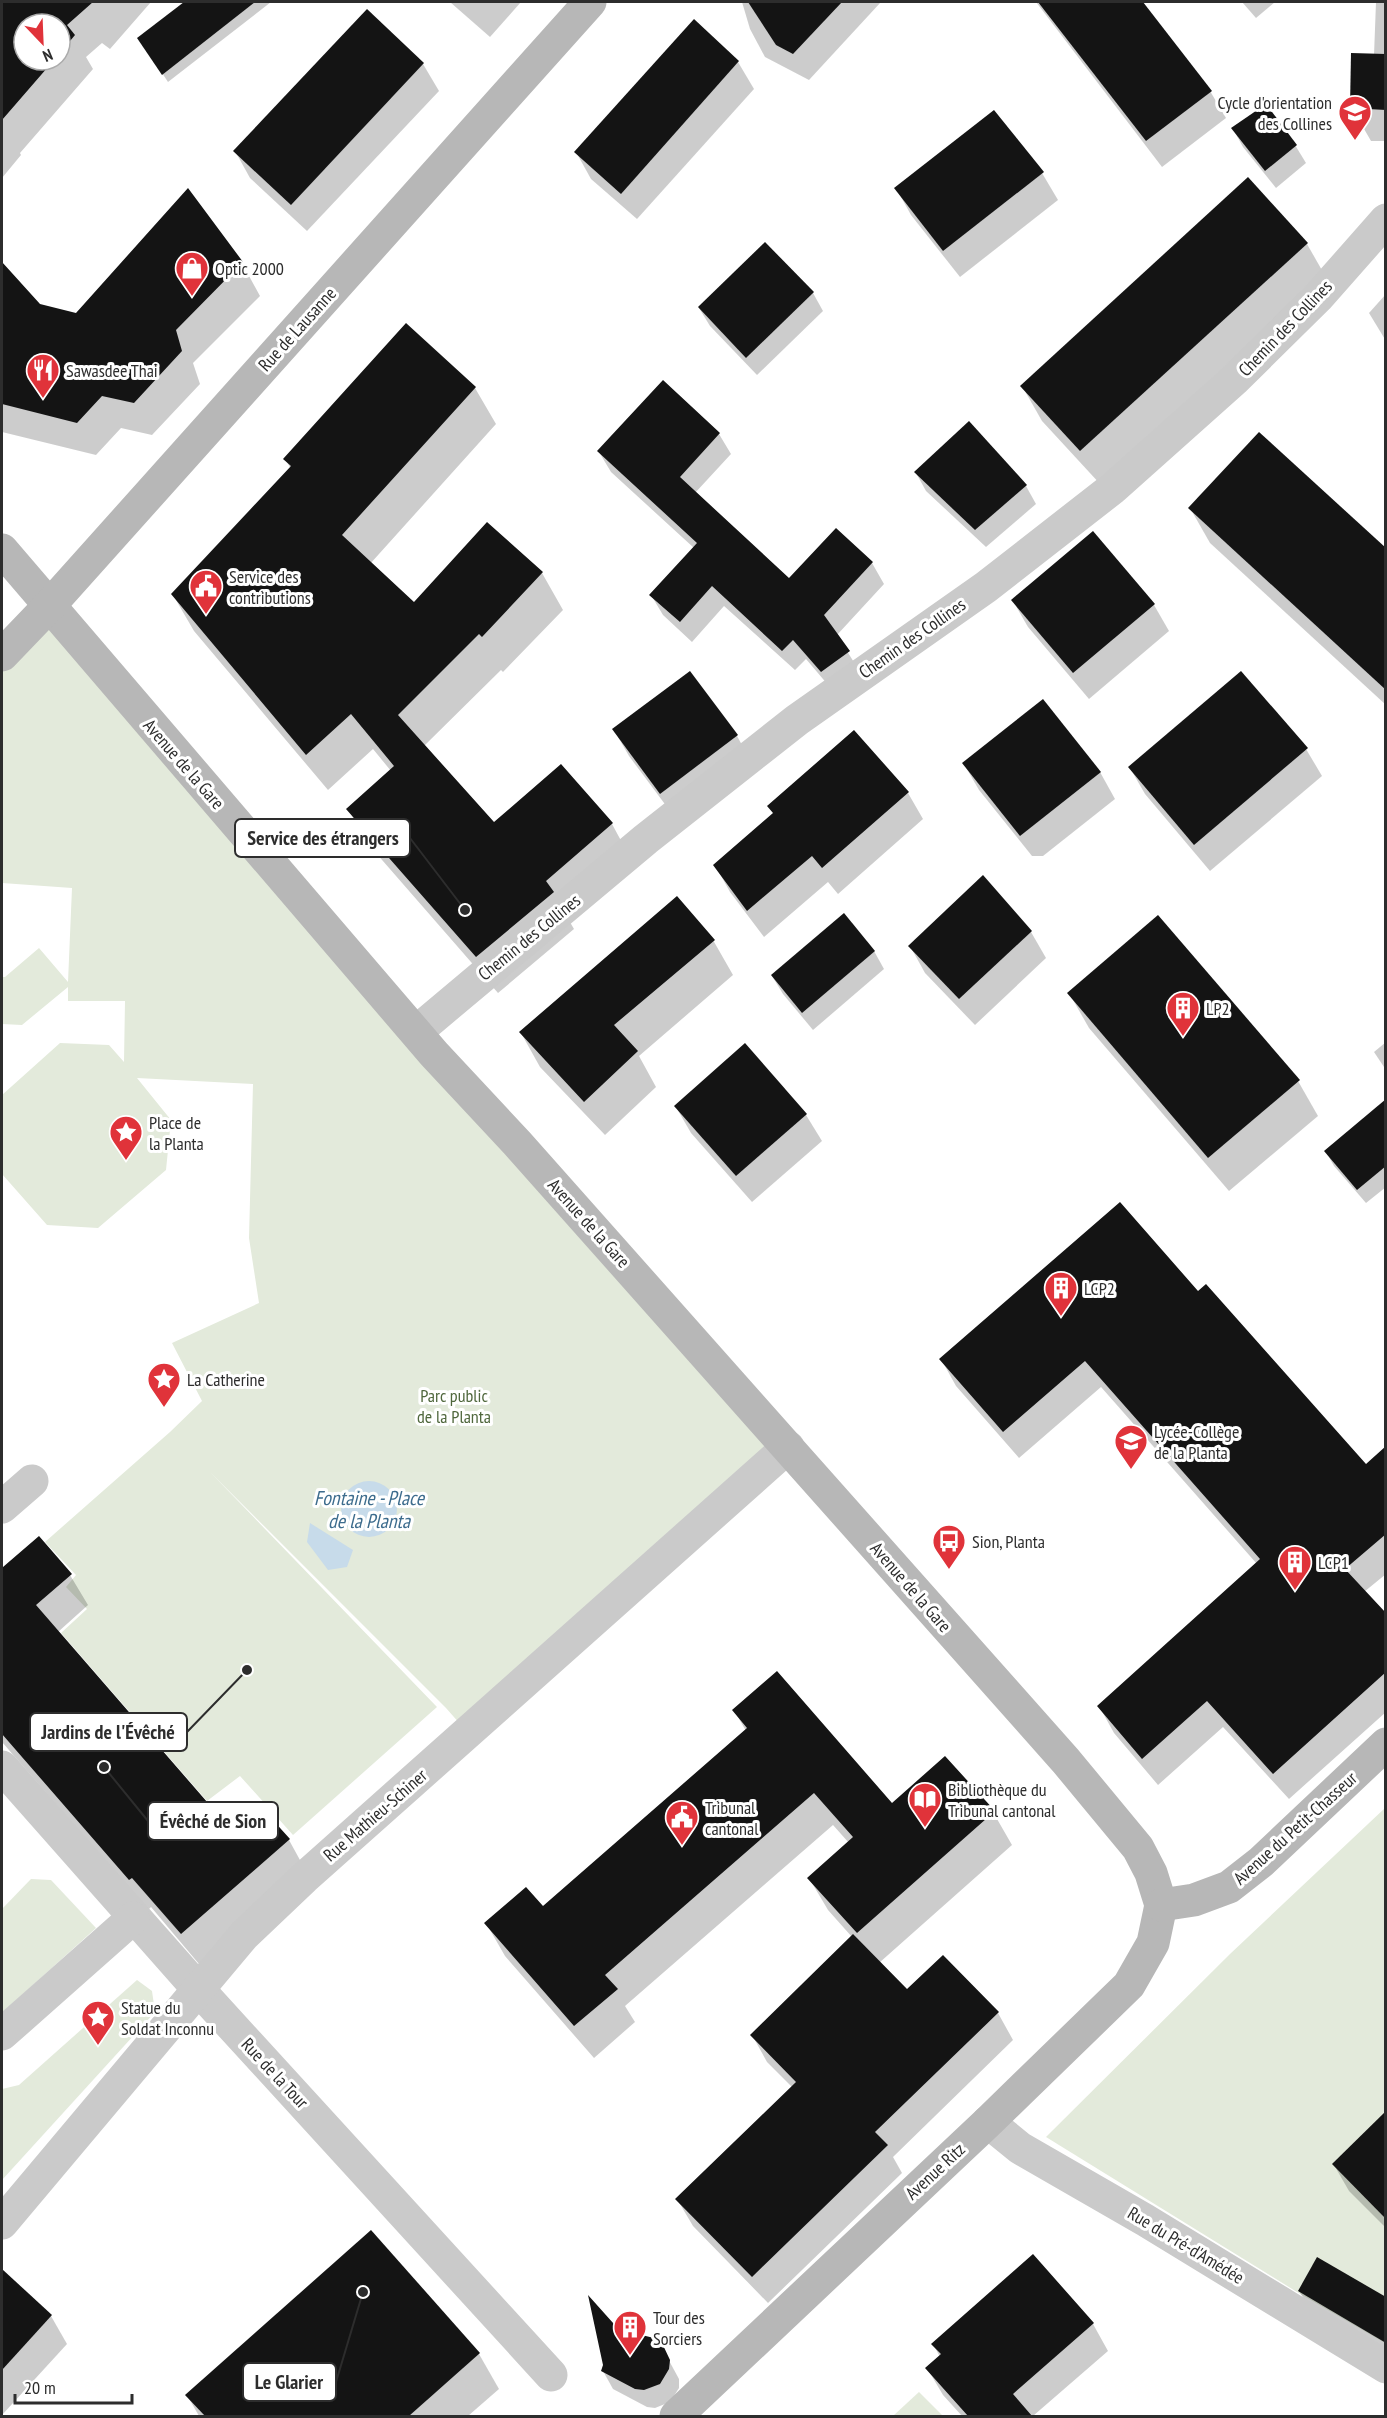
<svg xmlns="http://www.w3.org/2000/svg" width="1387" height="2418" font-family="'PT Sans Narrow',sans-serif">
<rect width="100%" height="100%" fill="#fff"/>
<g fill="#e3eadb">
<path d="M 50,605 L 788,1447 L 468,1733 L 446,1708 L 210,1472 L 437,1707 L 293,1835 L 240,1776 L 207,1801 L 61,1633 L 87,1609 L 66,1587 L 76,1575 L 45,1542 L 170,1432 L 202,1401 L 172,1343 L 259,1303 L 249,1238 L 253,1084 L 137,1078 L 171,1120 L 166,1170 L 98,1228 L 47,1225 L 2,1174 L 2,1095 L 60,1043 L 109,1045 L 124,1062 L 125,1001 L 68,1001 L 68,987 L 22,1025 L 2,1024 L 2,977 L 5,977 L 39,948 L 68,982 L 72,888 L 2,883 L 2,655 Z"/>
<path d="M 1385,1808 L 1385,2343 L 1297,2292 L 1046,2137 L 1230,1954 Z"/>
<path d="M 31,1879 L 51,1880 L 96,1928 L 2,2013 L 2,1909 Z"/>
<path d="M 137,1980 L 152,1991 L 155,2012 L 2,2180 L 2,2089 L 19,2085 Z"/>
<path d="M 919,2392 L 943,2416 L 893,2416 Z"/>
</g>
<g fill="#c7dbea">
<circle cx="369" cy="1509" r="28"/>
<path d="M 310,1523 L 353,1550 L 347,1567 L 328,1570 L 307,1542 Z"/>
</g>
<g fill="#0003" fill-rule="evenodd">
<path d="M 2,2 L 151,2 L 110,49 L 102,43 L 86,57 L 93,69 L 20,153 L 21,155 L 2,178 ZM 24,24 L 60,24 L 60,60 L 24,60 Z"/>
<path d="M 187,2 L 271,2 L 168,82 L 139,38 Z"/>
<path d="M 450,2 L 521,2 L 490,37 Z"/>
<path d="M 742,2 L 881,2 L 809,80 L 765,57 L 750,29 Z"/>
<path d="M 1036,2 L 1141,2 L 1210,91 L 1226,118 L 1162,167 Z"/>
<path d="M 1242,2 L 1275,2 L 1256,18 Z"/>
<path d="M 1376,2 L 1386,2 L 1386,141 L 1371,141 L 1352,108 L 1374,55 Z"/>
<path d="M 738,62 L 754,89 L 637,219 L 591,179 L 576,152 Z"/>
<path d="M 423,64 L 439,91 L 307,231 L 250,178 L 235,151 Z"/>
<path d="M 994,112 L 1042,173 L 1058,200 L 960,277 L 911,215 L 896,188 Z"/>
<path d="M 1233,129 L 1295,145 L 1306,163 L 1276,188 L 1243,147 Z"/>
<path d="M 1247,179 L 1307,244 L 1327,279 L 1101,485 L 1042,421 L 1022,386 Z"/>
<path d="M 765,244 L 813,293 L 823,311 L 757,375 L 710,326 L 699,308 Z"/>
<path d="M 242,263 L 260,296 L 193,363 L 200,384 L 152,435 L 121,428 L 96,455 L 2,432 L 2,264 L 39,306 L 76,315 Z"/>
<path d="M 1386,294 L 1386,341 L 1369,313 Z"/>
<path d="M 406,326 L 475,388 L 496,424 L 370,564 L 414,605 L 542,573 L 563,610 L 503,672 L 501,670 L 424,746 L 494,824 L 612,824 L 632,861 L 567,917 L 574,929 L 498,993 L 369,845 L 348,809 L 391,771 L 373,749 L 328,790 L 194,631 L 173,595 L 291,469 L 285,459 Z"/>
<path d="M 719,434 L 731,454 L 695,493 L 789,580 L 836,530 L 872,563 L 884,584 L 837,635 L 860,672 L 834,692 L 806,659 L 795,670 L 724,606 L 692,642 L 663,615 L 651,595 L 694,548 L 611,472 L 599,452 Z"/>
<path d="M 916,473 L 1026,486 L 1036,504 L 986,547 L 926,491 Z"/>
<path d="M 1190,508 L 1386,550 L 1386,705 L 1210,543 Z"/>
<path d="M 1013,601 L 1154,605 L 1169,631 L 1089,699 L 1028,627 Z"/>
<path d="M 614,730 L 737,736 L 752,763 L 676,819 L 629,756 Z"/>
<path d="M 1306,749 L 1322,776 L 1210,871 L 1145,794 L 1130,768 Z"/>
<path d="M 964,764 L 1100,772 L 1115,799 L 1043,856 L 1032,856 L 979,790 Z"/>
<path d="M 908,793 L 923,819 L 838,894 L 828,882 L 764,937 L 730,892 L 715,865 Z"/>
<path d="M 1031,932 L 1046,958 L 975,1025 L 925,973 L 910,946 Z"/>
<path d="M 713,940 L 733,975 L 639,1056 L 656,1087 L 605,1135 L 540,1067 L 521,1033 Z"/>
<path d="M 874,951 L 884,969 L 813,1030 L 783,994 L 772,976 Z"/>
<path d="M 1069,993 L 1298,1081 L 1318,1116 L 1229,1191 L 1089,1028 Z"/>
<path d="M 1386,1042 L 1386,1070 L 1374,1052 Z"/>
<path d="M 1386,1101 L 1386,1187 L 1366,1203 L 1334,1166 L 1326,1152 Z"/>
<path d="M 676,1107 L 806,1115 L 822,1141 L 752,1202 L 691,1133 Z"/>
<path d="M 1198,1293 L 1366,1466 L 1386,1448 L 1386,1574 L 1364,1592 L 1386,1615 L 1386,1712 L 1289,1799 L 1223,1727 L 1158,1785 L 1114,1733 L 1099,1706 L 1257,1564 L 1101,1387 L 1019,1458 L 956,1386 L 941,1359 Z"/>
<path d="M 39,1539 L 70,1575 L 88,1605 L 58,1632 L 234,1835 L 262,1810 L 289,1840 L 306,1871 L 199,1964 L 151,1907 L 148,1910 L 2,1742 L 2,1571 Z"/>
<path d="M 734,1710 L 892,1805 L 993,1812 L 1012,1845 L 879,1963 L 907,1991 L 998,2013 L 1013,2040 L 893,2157 L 902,2173 L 768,2303 L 693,2226 L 677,2199 L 792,2087 L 767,2062 L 752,2035 L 852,1937 L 828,1910 L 809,1878 L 849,1843 L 833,1825 L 625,2006 L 635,2022 L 594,2058 L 505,1956 L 486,1923 L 543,1908 L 746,1731 Z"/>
<path d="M 1386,2113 L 1386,2228 L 1349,2191 L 1334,2165 Z"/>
<path d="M 371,2232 L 479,2354 L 499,2389 L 468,2416 L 199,2416 L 187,2395 Z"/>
<path d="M 2,2271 L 51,2316 L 67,2344 L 2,2415 Z"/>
<path d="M 1299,2291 L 1386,2299 L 1386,2354 L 1310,2309 Z"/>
<path d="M 1093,2324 L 1108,2351 L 1033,2416 L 962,2416 L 943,2395 L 927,2368 L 940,2357 L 933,2344 Z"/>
<path d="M 622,2335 L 660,2344 L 679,2379 L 679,2388 L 670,2402 L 655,2408 L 647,2407 L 613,2389 L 603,2371 Z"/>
</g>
<g fill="#141414">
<path d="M 2,2 L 93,2 L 67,25 L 75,35 L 60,53 L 60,24 L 24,24 L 24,60 L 54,60 L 2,120 Z"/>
<path d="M 184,2 L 255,2 L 162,75 L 137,38 Z"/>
<path d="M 748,2 L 842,2 L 793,54 L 776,45 Z"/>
<path d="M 1038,2 L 1143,2 L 1212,91 L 1146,141 Z"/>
<path d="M 367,9 L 424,63 L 291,205 L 233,151 Z"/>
<path d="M 694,19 L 739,61 L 621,194 L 574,152 Z"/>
<path d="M 1351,53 L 1386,54 L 1386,110 L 1350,108 Z"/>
<path d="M 1266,104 L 1297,145 L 1265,171 L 1231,128 Z"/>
<path d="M 994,110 L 1044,172 L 943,251 L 894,188 Z"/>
<path d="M 1248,177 L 1308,243 L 1080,451 L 1020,386 Z"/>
<path d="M 188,188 L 243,262 L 176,330 L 182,351 L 134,403 L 102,396 L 77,423 L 2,404 L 2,262 L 40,304 L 76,313 Z"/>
<path d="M 765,242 L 814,292 L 746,358 L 698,307 Z"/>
<path d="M 406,323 L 476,387 L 342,535 L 414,602 L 487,522 L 543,572 L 482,637 L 479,634 L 398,715 L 494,822 L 561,764 L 613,823 L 546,881 L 554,892 L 476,957 L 346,809 L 394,766 L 351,714 L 306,755 L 171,594 L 291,466 L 283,459 Z"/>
<path d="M 663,380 L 720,433 L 680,477 L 789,578 L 836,528 L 873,562 L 824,615 L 850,651 L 821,672 L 793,640 L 782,651 L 712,586 L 680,622 L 649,595 L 697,543 L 597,451 Z"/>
<path d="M 969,421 L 1027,485 L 975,530 L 914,472 Z"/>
<path d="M 1259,432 L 1386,548 L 1386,690 L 1188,508 Z"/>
<path d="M 1093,531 L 1155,604 L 1073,673 L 1011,600 Z"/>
<path d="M 690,671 L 738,735 L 660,794 L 612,729 Z"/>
<path d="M 1241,671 L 1308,748 L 1194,845 L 1128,767 Z"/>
<path d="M 1043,699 L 1101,772 L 1020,836 L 962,763 Z"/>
<path d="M 854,730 L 909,792 L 822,868 L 812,856 L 747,911 L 713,865 L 773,813 L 767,806 Z"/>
<path d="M 983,875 L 1032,931 L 959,999 L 908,946 Z"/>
<path d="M 677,896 L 715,940 L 614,1025 L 638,1051 L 584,1102 L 519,1032 Z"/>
<path d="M 844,913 L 875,951 L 802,1013 L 771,975 Z"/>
<path d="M 1158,915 L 1300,1080 L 1208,1158 L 1067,993 Z"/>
<path d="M 745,1043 L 807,1114 L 736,1176 L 674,1106 Z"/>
<path d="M 1386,1099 L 1386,1166 L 1357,1190 L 1324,1151 Z"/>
<path d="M 1120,1202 L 1198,1291 L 1206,1284 L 1366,1464 L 1386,1446 L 1386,1534 L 1345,1569 L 1386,1613 L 1386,1672 L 1273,1774 L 1207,1701 L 1142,1759 L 1097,1706 L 1260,1559 L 1085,1361 L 1003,1432 L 939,1359 Z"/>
<path d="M 39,1536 L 72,1574 L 36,1605 L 234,1833 L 262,1808 L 290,1839 L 181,1934 L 132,1878 L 129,1880 L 2,1734 L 2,1565 L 3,1567 Z"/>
<path d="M 777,1671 L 892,1803 L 945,1756 L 995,1811 L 857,1933 L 807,1878 L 853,1837 L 814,1793 L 605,1975 L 618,1989 L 574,2026 L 484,1923 L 526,1887 L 543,1906 L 747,1728 L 732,1710 Z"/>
<path d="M 853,1934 L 907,1989 L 943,1955 L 999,2012 L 875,2132 L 888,2145 L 752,2277 L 675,2199 L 796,2082 L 750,2035 Z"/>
<path d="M 1386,2111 L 1386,2219 L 1332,2164 Z"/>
<path d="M 371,2230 L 480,2353 L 409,2416 L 205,2416 L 185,2395 Z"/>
<path d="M 1033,2254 L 1094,2323 L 1013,2394 L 1032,2416 L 968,2416 L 925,2368 L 941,2354 L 931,2344 Z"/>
<path d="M 1317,2257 L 1386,2297 L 1386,2343 L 1298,2291 Z"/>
<path d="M 2,2269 L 52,2315 L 2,2370 Z"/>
<path d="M 588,2295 L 622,2333 L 625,2331 L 654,2338 L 662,2343 L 670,2360 L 669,2369 L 660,2384 L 644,2390 L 635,2389 L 601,2371 L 603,2365 Z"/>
</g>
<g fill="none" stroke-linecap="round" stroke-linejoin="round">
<g stroke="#cacaca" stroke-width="33">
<path d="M 416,1032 L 646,839 L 797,720 L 986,587 L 1113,488 L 1234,380 L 1318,297 L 1386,220"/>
<path d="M 2,1507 L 32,1481"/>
<path d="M 2,1767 L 199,1990 L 551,2375"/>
<path d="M 2,2034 L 133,1918"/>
<path d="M 988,2122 L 1020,2148 L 1145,2220 L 1386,2367"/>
<path d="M 2,2223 L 244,1935 L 304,1878 L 788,1447"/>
</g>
<g stroke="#b7b7b7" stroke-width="33">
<path d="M 2,550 L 434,1054 L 517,1143 L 1066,1761 L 1138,1848 L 1151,1873 L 1161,1905 L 1153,1943 L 1129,1985 L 988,2122 L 676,2416"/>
<path d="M 2,655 L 50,605 L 590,2"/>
<path d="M 1161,1905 L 1194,1900 L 1229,1887 L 1261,1862 L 1386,1744"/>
</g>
</g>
<defs>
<symbol id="school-pin" viewBox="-11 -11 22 30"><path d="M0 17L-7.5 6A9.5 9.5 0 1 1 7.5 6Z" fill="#e0333a" stroke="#fff"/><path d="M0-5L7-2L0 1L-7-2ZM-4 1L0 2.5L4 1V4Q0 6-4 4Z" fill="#fff"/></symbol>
<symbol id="shop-pin" viewBox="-11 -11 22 30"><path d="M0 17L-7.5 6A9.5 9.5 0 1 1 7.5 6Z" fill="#e0333a" stroke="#fff"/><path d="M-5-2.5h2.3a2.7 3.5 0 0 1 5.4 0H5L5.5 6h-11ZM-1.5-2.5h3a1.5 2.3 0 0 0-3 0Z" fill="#fff"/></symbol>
<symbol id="restaurant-pin" viewBox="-11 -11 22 30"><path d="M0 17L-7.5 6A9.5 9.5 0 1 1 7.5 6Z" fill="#e0333a" stroke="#fff"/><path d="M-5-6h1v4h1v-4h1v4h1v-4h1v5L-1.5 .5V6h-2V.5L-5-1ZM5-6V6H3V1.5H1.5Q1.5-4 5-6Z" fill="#fff"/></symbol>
<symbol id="civic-pin" viewBox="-11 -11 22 30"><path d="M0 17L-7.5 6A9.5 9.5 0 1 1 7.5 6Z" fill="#e0333a" stroke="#fff"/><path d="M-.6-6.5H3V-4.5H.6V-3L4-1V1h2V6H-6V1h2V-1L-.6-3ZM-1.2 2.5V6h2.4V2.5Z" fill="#fff"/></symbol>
<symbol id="building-pin" viewBox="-11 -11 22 30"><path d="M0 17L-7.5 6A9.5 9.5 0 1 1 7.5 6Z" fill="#e0333a" stroke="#fff"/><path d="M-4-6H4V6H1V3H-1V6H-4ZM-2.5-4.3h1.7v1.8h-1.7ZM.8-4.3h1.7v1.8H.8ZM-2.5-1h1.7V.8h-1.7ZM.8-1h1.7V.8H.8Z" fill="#fff"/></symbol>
<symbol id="sight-pin" viewBox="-11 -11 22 30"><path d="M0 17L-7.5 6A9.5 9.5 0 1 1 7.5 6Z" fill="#e0333a" stroke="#fff"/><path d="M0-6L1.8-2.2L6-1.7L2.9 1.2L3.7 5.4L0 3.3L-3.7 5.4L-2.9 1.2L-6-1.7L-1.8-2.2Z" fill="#fff"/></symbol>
<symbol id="bus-pin" viewBox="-11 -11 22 30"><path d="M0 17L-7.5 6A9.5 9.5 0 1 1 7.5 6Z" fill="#e0333a" stroke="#fff"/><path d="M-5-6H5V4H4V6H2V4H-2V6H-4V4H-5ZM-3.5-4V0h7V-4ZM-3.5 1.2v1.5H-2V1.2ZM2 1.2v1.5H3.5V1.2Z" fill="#fff"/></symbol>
<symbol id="library-pin" viewBox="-11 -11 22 30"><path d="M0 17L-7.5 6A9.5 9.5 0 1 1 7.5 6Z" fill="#e0333a" stroke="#fff"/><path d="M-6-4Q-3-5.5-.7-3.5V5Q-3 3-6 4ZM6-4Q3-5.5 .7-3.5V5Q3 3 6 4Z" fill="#fff"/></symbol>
</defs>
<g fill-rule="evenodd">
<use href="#school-pin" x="1336" y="93" width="38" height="52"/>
<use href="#shop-pin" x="173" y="249" width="38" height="52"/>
<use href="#restaurant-pin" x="24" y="351" width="38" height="52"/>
<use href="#civic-pin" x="187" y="567" width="38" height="52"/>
<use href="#building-pin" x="1164" y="989" width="38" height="52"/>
<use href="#sight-pin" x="107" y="1113" width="38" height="52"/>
<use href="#building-pin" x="1042" y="1269" width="38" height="52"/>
<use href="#sight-pin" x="145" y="1360" width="38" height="52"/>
<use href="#school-pin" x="1112" y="1422" width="38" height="52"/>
<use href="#bus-pin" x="930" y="1522" width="38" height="52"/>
<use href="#building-pin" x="1276" y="1543" width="38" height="52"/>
<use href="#library-pin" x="906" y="1780" width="38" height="52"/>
<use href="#civic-pin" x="663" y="1798" width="38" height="52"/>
<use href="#sight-pin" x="79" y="1998" width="38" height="52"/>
<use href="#building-pin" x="611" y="2308" width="38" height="52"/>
</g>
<g text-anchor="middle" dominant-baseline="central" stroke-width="6" stroke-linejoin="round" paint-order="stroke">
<g font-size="18" fill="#2d2d2d" stroke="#fff" text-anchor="start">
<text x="1332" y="102" text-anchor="end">Cycle d'orientation<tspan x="1332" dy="21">des Collines</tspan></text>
<text x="215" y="268">Optic 2000</text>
<text x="66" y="370">Sawasdee Thai</text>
<text x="229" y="576">Service des<tspan x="229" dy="21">contributions</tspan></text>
<text x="1206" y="1008">LP2</text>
<text x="149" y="1122">Place de<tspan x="149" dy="21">la Planta</tspan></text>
<text x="1084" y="1288">LCP2</text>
<text x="187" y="1379">La Catherine</text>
<text x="1154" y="1431">Lycée-Collège<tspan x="1154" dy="21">de la Planta</tspan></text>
<text x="972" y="1541">Sion, Planta</text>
<text x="1318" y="1562">LCP1</text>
<text x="948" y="1789">Bibliothèque du<tspan x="948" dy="21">Tribunal cantonal</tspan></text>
<text x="705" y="1807">Tribunal<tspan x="705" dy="21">cantonal</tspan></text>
<text x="121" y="2007">Statue du<tspan x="121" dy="21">Soldat Inconnu</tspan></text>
<text x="653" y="2317">Tour des<tspan x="653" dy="21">Sorciers</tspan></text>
</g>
<g font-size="18" fill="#2d2d2d" stroke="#fff">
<text transform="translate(1285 328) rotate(-46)">Chemin des Collines</text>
<text transform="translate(297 329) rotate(-48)">Rue de Lausanne</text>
<text transform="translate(912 638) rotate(-35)">Chemin des Collines</text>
<text transform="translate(184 764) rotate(49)">Avenue de la Gare</text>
<text transform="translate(529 937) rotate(-39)">Chemin des Collines</text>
<text transform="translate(589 1223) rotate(48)">Avenue de la Gare</text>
<text transform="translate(911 1587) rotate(49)">Avenue de la Gare</text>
<text transform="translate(375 1815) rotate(-41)">Rue Mathieu-Schiner</text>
<text transform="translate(1295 1828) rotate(-42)">Avenue du Petit-Chasseur</text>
<text transform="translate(275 2073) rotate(47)">Rue de la Tour</text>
<text transform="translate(935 2171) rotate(-43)">Avenue Ritz</text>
<text transform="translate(1186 2245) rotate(31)">Rue du Pré-d'Amédée</text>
</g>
<g font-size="18" fill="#4f673c" stroke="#fff">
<text x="454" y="1395">Parc public<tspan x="454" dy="21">de la Planta</tspan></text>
</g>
<g font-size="20" font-style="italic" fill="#3d6c8d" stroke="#fff">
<text x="369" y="1498">Fontaine - Place<tspan x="369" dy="23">de la Planta</tspan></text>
</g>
</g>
<path fill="none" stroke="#2d2d2d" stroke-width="2" d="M465 910L410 838M247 1670L187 1732M104 1767L148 1821M363 2292L336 2382"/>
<g fill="#2d2d2d" stroke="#fff" stroke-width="2">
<circle cx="465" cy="910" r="6"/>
<circle cx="247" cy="1670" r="6"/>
<circle cx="104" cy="1767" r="6"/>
<circle cx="363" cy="2292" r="6"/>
</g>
<g fill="#fff" stroke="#2d2d2d" stroke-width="2">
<rect x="235" y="819" width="175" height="38" rx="6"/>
<rect x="30" y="1713" width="157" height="38" rx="6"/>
<rect x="148" y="1802" width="130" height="38" rx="6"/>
<rect x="243" y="2363" width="93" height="38" rx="6"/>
</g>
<g font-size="20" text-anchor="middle" font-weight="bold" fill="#2d2d2d">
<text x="323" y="845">Service des étrangers</text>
<text x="108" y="1739">Jardins de l'Évêché</text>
<text x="213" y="1828">Évêché de Sion</text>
<text x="289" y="2389">Le Glarier</text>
</g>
<rect width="1387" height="2418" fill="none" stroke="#2d2d2d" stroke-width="6"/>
<g transform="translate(42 42) rotate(157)"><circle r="28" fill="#ffffff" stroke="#ababab" stroke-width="1.5"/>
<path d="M0-4.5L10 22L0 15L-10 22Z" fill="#e0333a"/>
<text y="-9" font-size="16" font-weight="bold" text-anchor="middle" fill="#2d2d2d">N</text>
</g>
<path d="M15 2394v9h117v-9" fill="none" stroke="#2d2d2d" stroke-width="3"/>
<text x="24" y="2394" font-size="18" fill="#2d2d2d" stroke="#ffffff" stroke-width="4.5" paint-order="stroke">20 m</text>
</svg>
